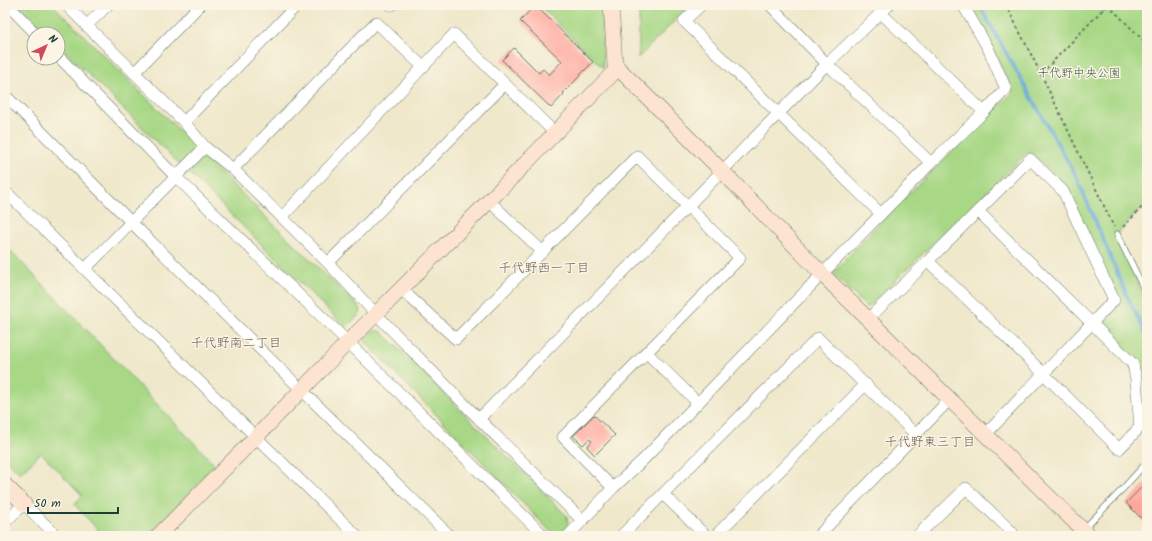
<svg xmlns="http://www.w3.org/2000/svg" width="1152" height="541" font-family="Kalam,'Klee One',sans-serif">
<rect width="100%" height="100%" fill="#fcf5e5"/>
<filter id="ink" filterUnits="userSpaceOnUse"><feTurbulence type="fractalNoise" baseFrequency=".025" numOctaves="2"/><feDisplacementMap in="SourceGraphic" scale="8" xChannelSelector="R" yChannelSelector="G"/><feConvolveMatrix kernelMatrix="1 2 1 2 8 2 1 2 1" color-interpolation-filters="sRGB"/></filter>
<filter id="wash" filterUnits="userSpaceOnUse"><feTurbulence type="fractalNoise" baseFrequency=".012" numOctaves="4" result="noise"/><feDisplacementMap in="SourceGraphic" scale="16" xChannelSelector="R" yChannelSelector="G"/><feGaussianBlur stdDeviation="0.9" result="paint"/><feColorMatrix in="noise" values="0 0 0 0 0 0 0 0 0 0 0 0 0 0 0 0 0 1.4 0 .05"/><feComposite in="paint" operator="in"/></filter>
<g filter="url(#wash)">
<rect width="100%" height="100%" fill="#efe8cb"/>
<g fill="#a8d886" stroke="#648a5d">
<path d="M 20,5 L 53,5 L 198,149 L 181,166 L 58,44 L 58,34 L 47,34 L 20,7 Z"/>
<path d="M 539,5 L 602,5 L 603,68 Z"/>
<path d="M 639,5 L 690,5 L 638,58 L 639,43 Z"/>
<path d="M 969,5 L 1147,5 L 1147,202 L 1117,234 L 1147,304 L 1147,381 L 1140,380 L 1098,323 L 1119,303 L 1066,186 L 1029,151 C 976,203 921,255 867,308 L 833,273 L 886,216 L 1013,92 L 992,47 Z"/>
<path d="M 203,156 L 361,309 L 360,314 L 346,327 L 343,325 L 188,172 Z"/>
<path d="M 5,245 L 216,466 L 147,536 L 104,536 L 75,505 L 82,495 L 41,453 L 20,473 L 5,459 Z"/>
<path d="M 372,331 L 381,331 L 567,516 L 568,527 L 561,536 L 555,536 L 366,343 L 364,339 Z"/>
</g>
<g fill="none" stroke-linecap="round" stroke-linejoin="round">
<g stroke="#67a7da" stroke-width="3.5">
<path d="M 979,5 L 1076,176 L 1128,298 L 1147,336"/>
<path d="M 1068,536 L 1068,535"/>
</g>
</g>
<g id="blocks">
<g fill="#ffa69c">
<path d="M 535,5 L 593,62 L 580,75 L 580,76 L 563,93 L 564,94 L 551,108 L 502,60 L 514,48 L 539,73 L 543,69 L 549,75 L 562,61 L 520,21 Z"/>
<path d="M 594,415 L 615,435 L 595,455 L 587,447 L 592,441 L 589,439 L 583,445 L 573,436 Z"/>
<path d="M 1147,482 L 1147,524 L 1126,503 Z"/>
</g>
</g>
</g>
<g filter="url(#ink)">
<use href="#blocks" fill-opacity="0" stroke="#687969" stroke-width="1"/>
<g fill="none" stroke-linecap="round" stroke-linejoin="round">
<defs>
<g id="lane">
<path d="M 1117,234 L 1147,295"/>
<path d="M 1084,529 L 1119,493 L 1147,462"/>
</g>
<g id="street">
<path d="M 66,5 L 184,122 L 205,147 L 233,169 L 328,263 L 376,314 L 479,419 L 582,520"/>
<path d="M 391,5 L 392,5"/>
<path d="M 701,5 L 684,21 L 881,214"/>
<path d="M 770,5 L 827,64 L 931,163"/>
<path d="M 9,6 L 36,34"/>
<path d="M 881,13 L 984,112"/>
<path d="M 86,26 L 108,5"/>
<path d="M 58,56 L 176,177 L 348,342 L 544,536"/>
<path d="M 134,73 L 200,5"/>
<path d="M 5,95 L 131,222 L 450,536"/>
<path d="M 184,122 L 297,5"/>
<path d="M 233,169 L 376,22 L 423,67"/>
<path d="M 5,191 L 357,536"/>
<path d="M 489,201 L 543,252"/>
<path d="M 282,217 L 454,34 L 555,133"/>
<path d="M 928,261 L 1044,374 L 1119,449 L 1140,427 L 1136,380 L 1133,364 L 978,211"/>
<path d="M 328,263 L 505,84"/>
<path d="M 85,269 L 205,147"/>
<path d="M 402,290 L 456,339 L 637,156 L 740,258 L 563,437 L 613,488"/>
<path d="M 868,319 L 928,261 L 1030,159 L 1063,191 L 1114,300 L 986,434"/>
<path d="M 646,352 L 698,403"/>
<path d="M 479,419 L 827,64 L 889,5"/>
<path d="M 663,494 L 706,536"/>
<path d="M 5,522 L 24,504 L 57,536"/>
<path d="M 568,536 L 613,488 L 644,459 L 822,274 L 931,163 L 984,112 L 1006,89 L 988,48 L 963,5"/>
<path d="M 621,536 L 818,338 L 916,435"/>
<path d="M 715,536 L 866,384"/>
<path d="M 818,536 L 950,399"/>
<path d="M 917,536 L 966,488 L 1012,532 L 1011,536"/>
</g>
<g id="secondary">
<path d="M 611,5 L 615,65 L 618,68 L 722,171 L 822,274 L 1089,536"/>
<path d="M 5,485 L 24,504"/>
<path d="M 158,536 L 256,437 L 348,342 L 489,201 L 618,68"/>
</g>
</defs>
<use href="#lane" stroke="#687969" stroke-width="7"/>
<use href="#street" stroke="#687969" stroke-width="12"/>
<use href="#secondary" stroke="#687969" stroke-width="16"/>
<g stroke="#687969" stroke-width="2" stroke-dasharray="3 3" stroke-linecap="butt">
<path d="M 1006,5 L 1041,74 L 1114,227"/>
<path d="M 1098,5 L 1103,10"/>
<path d="M 1108,5 L 1147,44"/>
<path d="M 1042,73 L 1107,5"/>
<path d="M 1123,227 L 1147,202"/>
</g>
<use href="#lane" stroke="#fff" stroke-width="5.5"/>
<use href="#street" stroke="#fff" stroke-width="11"/>
<use href="#secondary" stroke="#fde4d0" stroke-width="15"/>
</g>
</g>
<g text-anchor="middle" dominant-baseline="central" stroke-width="3" stroke-linejoin="round" paint-order="stroke">
<g font-size="12" fill="#3a5c44" stroke="#fcf5e5">
<text x="1079" y="73">千代野中央公園</text>
</g>
<g font-size="13" fill="#6d6258" stroke="#fcf5e5">
<text x="544" y="268">千代野西一丁目</text>
<text x="236" y="343">千代野南二丁目</text>
<text x="930" y="442">千代野東三丁目</text>
</g>
</g>
<rect width="1152" height="541" fill="none" stroke="#fcf5e5" stroke-width="20"/>
<g transform="translate(46 46) rotate(44)"><circle r="19" fill="#fcf5e5" stroke="#a4ab9e"/>
<path d="M0-3L7 15L0 10L-7 15Z" fill="#d1495b"/>
<text y="-6" font-size="11" font-weight="bold" text-anchor="middle" fill="#1f3d34">N</text>
</g>
<path d="M28 507v6h90v-6" fill="none" stroke="#1f3d34" stroke-width="2"/>
<text x="34" y="507" font-size="12" fill="#1f3d34" stroke="#fcf5e5" stroke-width="3" paint-order="stroke">50 m</text>
</svg>
